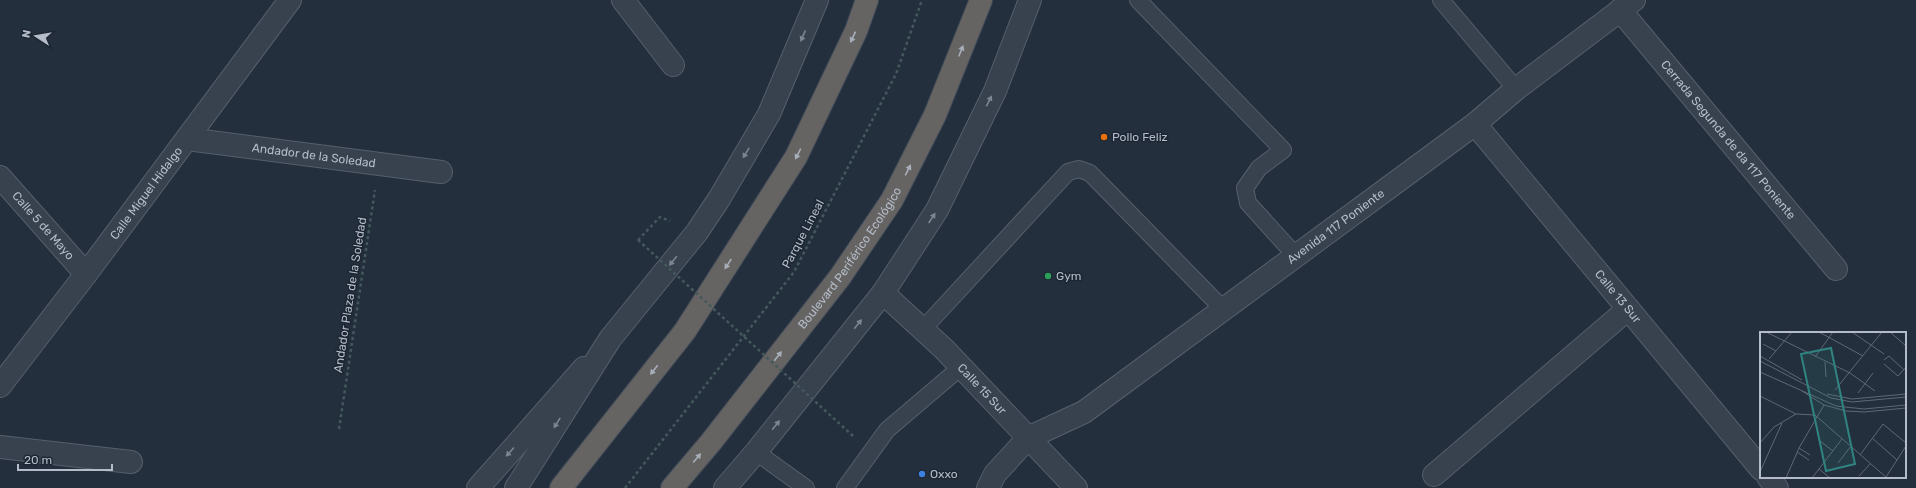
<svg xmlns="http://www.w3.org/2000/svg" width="1916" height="488" font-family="Rubik,sans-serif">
<rect width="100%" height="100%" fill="#242f3e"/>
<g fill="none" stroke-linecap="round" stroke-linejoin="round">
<defs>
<g id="service">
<path d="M 1138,0 L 1283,150 L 1259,168 L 1245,188 L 1248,203 L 1296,256"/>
<path d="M 1441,0 L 1516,89"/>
<path d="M 923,329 L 1068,172 L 1079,169 L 1090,173 L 1223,309"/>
<path d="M 756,452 L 806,488"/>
<path d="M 845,488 L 887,430 L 961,367"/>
</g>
<g id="minor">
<path d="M 623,0 L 673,65"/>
<path id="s1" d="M 1620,10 L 1836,269"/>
<path id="s2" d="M 1475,124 L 1761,469"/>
<path id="s3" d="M 187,139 L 441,172"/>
<path id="s4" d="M 0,177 L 86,274"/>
<path id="s5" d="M 883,293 L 944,349 L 1076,488"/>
<path id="s6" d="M 0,386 L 86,274 L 290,0"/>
<path d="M 0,447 L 131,462"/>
<path d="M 1434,475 L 1628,309"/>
<path d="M 1768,477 L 1777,488"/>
<path d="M 478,488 L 584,368"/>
<path id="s7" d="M 988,488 L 995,474 L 1028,438 L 1084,412 L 1475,124 L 1516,89 L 1634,0"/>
</g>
<g id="tertiary">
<path d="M 516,488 L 610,339 L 697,232 L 719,199 L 769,114 L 817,0"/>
<path d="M 725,488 L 756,452 L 883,293 L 937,210 L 995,91 L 1030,0"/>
</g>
<g id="trunk">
<path d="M 561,488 L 685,331 L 796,157 L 856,31 L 867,0"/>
<path id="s8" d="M 672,488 L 711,442 L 840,277 L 892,200 L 935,115 L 981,0"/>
</g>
</defs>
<use href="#service" stroke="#565f6c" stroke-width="18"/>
<use href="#minor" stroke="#565f6c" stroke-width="24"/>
<use href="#tertiary" stroke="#565f6c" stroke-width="24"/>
<use href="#trunk" stroke="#434c59" stroke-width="24"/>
<g stroke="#44595c" stroke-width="2.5" stroke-dasharray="3 3" stroke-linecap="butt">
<path d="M 638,240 L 660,217 L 670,221"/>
<path d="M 339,429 L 375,190"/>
<path d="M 625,488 L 794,272 L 896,74 L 922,0"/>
</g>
<use href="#service" stroke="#38414e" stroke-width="16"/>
<use href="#minor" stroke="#38414e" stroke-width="22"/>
<use href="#tertiary" stroke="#38414e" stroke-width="22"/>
<use href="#trunk" stroke="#656462" stroke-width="22"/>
<path stroke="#44595c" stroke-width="2.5" stroke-dasharray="3 3" stroke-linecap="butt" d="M 638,240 L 853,436"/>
</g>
<defs><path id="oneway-solid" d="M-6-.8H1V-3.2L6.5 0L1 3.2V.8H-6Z"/></defs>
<g fill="#7c8592">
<use href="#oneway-solid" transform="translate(803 36) rotate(114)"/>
<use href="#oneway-solid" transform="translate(989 101) rotate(-64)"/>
<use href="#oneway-solid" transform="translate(746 153) rotate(121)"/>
<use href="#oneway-solid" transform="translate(932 218) rotate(-57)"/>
<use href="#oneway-solid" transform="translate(673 261) rotate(129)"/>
<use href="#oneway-solid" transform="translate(858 324) rotate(-51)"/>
<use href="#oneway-solid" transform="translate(557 423) rotate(122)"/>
<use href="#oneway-solid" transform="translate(776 425) rotate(-51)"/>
<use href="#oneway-solid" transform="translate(510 452) rotate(132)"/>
</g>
<g fill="#a8afba">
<use href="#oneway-solid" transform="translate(853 37) rotate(115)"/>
<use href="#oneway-solid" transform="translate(961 51) rotate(-68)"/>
<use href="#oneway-solid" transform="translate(798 154) rotate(117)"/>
<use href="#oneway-solid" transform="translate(908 170) rotate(-63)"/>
<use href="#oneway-solid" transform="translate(728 264) rotate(123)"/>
<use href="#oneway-solid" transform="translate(778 356) rotate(-52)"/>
<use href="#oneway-solid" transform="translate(654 370) rotate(128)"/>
<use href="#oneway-solid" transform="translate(697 458) rotate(-50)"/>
</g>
<circle fill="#e8710a" stroke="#1d2633" stroke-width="1.5" cx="1104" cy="137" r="4"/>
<circle fill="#2e9e5b" stroke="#1d2633" stroke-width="1.5" cx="1048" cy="276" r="4"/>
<circle fill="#3f7fe0" stroke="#1d2633" stroke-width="1.5" cx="922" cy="474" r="4"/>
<g text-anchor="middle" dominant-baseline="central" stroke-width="3" stroke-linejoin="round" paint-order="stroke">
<g font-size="12" fill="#b4bcc9" stroke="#1d2633" text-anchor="start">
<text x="1112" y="137">Pollo Feliz</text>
<text x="1056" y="276">Gym</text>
<text x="930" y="474">Oxxo</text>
</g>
<g font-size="12" fill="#b4bcc9" stroke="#1d2633">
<text stroke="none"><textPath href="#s1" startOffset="169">Cerrada Segunda de da 117 Poniente</textPath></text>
<text stroke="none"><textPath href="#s3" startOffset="128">Andador de la Soledad</textPath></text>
<text stroke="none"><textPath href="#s6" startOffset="242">Calle Miguel Hidalgo</textPath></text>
<text stroke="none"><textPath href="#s4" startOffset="65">Calle 5 de Mayo</textPath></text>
<text stroke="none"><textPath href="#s7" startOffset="439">Avenida 117 Poniente</textPath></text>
<text transform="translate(803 234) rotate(-62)">Parque Lineal</text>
<text stroke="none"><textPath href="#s8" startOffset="291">Boulevard Periférico Ecológico</textPath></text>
<text transform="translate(350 295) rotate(-81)">Andador Plaza de la Soledad</text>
<text stroke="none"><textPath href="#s2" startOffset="224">Calle 13 Sur</textPath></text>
<text stroke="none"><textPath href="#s5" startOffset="138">Calle 15 Sur</textPath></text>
</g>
</g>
<g transform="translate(1760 332)">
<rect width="146" height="146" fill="#242f3e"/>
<path fill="none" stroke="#5e6776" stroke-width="1" d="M 6,0 L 90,41 L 115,59M 59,0 L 103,24M 92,0 L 124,22M 130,0 L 146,14M 3,12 L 16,19M 0,24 L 42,48M 55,25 L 73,0M 9,27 L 32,0M 124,28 L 129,24 L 144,38M 0,29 L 71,66 L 92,70 L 146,65M 65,30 L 66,45M 124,32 L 138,44 L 146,35M 0,40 L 76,74 L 104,77 L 146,73M 75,58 L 122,0M 42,59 L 64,73 L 86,79 L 104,80 L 146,76M 98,61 L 113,41M 67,62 L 92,67 L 146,62M 0,64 L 36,82M 112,106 L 137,128M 60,109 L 73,119M 0,111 L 14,95 L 36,82 L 55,83 L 127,146M 39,116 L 50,123M 37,120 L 49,128M 100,123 L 123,92 L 146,111M 78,131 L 91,114M 59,137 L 70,146M 0,140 L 22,91M 99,144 L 110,132M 126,145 L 146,114M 26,146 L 39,116 L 64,73M 52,146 L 82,107"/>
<path fill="#308480" fill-opacity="0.15" stroke="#308480" stroke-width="2" d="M 71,16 L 95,132 L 66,139 L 41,22 Z"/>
<rect width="146" height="146" fill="none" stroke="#b4bcc9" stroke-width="2"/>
</g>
<g transform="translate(36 36) rotate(282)" stroke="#1d2633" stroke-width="3" paint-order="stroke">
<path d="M0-3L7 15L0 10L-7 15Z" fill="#b4bcc9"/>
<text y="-6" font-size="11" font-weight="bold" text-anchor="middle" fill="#b4bcc9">N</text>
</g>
<path d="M18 464v6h94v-6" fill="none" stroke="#b4bcc9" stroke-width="2"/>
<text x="24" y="464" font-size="12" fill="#b4bcc9" stroke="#1d2633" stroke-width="3" paint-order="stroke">20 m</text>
</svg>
